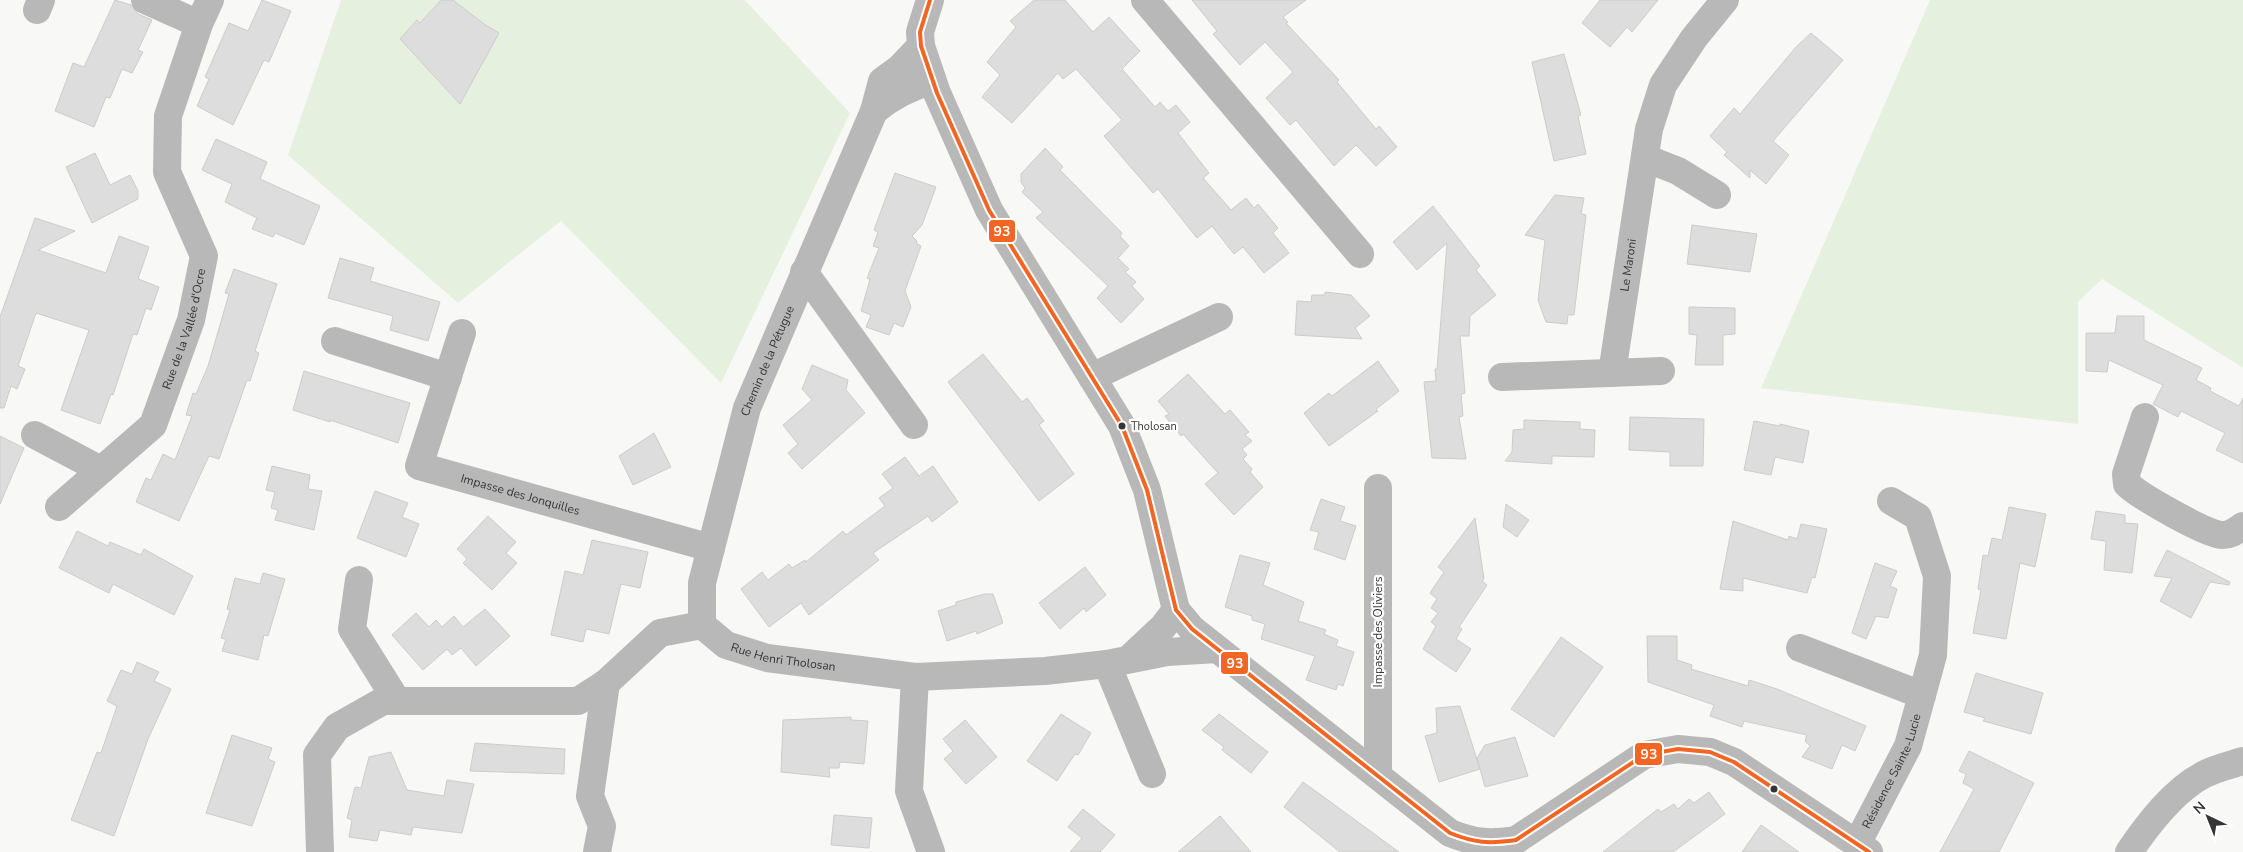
<svg xmlns="http://www.w3.org/2000/svg" width="2243" height="852" font-family="'Nunito Sans',sans-serif">
<rect width="100%" height="100%" fill="#f8f9f7"/>
<g fill="#e5f1de">
<path d="M 341,0 L 745,0 L 850,113 L 721,383 L 561,221 L 458,303 L 288,155 Z"/>
<path d="M 1930,0 L 2243,0 L 2243,368 L 2102,279 L 2078,302 L 2078,424 L 1761,388 Z"/>
</g>
<g fill="#dcdddc" stroke="#cccdcb">
<path d="M 115,0 L 131,5 L 138,14 L 152,20 L 138,50 L 143,52 L 132,73 L 122,69 L 110,98 L 106,97 L 94,127 L 55,111 L 73,63 L 84,67 Z"/>
<path d="M 262,0 L 291,11 L 269,62 L 264,60 L 233,125 L 197,106 L 209,79 L 205,77 L 229,23 L 248,31 Z"/>
<path d="M 441,0 L 453,0 L 484,24 L 499,33 L 460,104 L 400,39 L 417,20 L 420,23 Z"/>
<path d="M 1034,0 L 1065,0 L 1093,32 L 1109,17 L 1140,51 L 1122,69 L 1155,107 L 1160,102 L 1168,111 L 1176,105 L 1190,122 L 1178,133 L 1209,173 L 1203,178 L 1231,210 L 1246,198 L 1254,208 L 1258,204 L 1278,228 L 1273,233 L 1289,253 L 1264,273 L 1243,247 L 1234,254 L 1212,226 L 1197,238 L 1158,189 L 1153,193 L 1104,136 L 1122,120 L 1076,69 L 1063,79 L 1058,73 L 1012,123 L 982,97 L 1000,75 L 987,62 L 1016,27 L 1010,21 Z"/>
<path d="M 1192,0 L 1306,0 L 1283,17 L 1288,22 L 1286,23 L 1339,80 L 1337,82 L 1376,129 L 1379,126 L 1397,147 L 1376,166 L 1356,145 L 1334,166 L 1296,120 L 1290,125 L 1266,98 L 1293,72 L 1265,42 L 1240,65 L 1213,34 L 1217,31 Z"/>
<path d="M 1600,0 L 1658,0 L 1632,32 L 1627,27 L 1610,47 L 1582,23 Z"/>
<path d="M 1811,33 L 1843,60 L 1773,141 L 1789,155 L 1766,184 L 1750,170 L 1750,178 L 1724,155 L 1727,152 L 1710,136 L 1734,108 L 1740,114 L 1796,47 Z"/>
<path d="M 1564,54 L 1581,115 L 1578,116 L 1586,154 L 1554,161 L 1532,62 Z"/>
<path d="M 216,139 L 267,162 L 260,179 L 320,206 L 304,245 L 275,233 L 273,237 L 252,229 L 257,218 L 225,202 L 232,184 L 202,170 Z"/>
<path d="M 1045,148 L 1063,167 L 1060,170 L 1122,233 L 1120,236 L 1129,246 L 1118,258 L 1129,269 L 1125,272 L 1136,282 L 1132,286 L 1144,299 L 1121,323 L 1097,298 L 1108,286 L 1036,218 L 1043,212 L 1022,192 L 1025,188 L 1021,182 L 1021,174 Z"/>
<path d="M 95,153 L 110,185 L 130,175 L 138,191 L 138,199 L 92,223 L 66,167 Z"/>
<path d="M 895,173 L 936,187 L 922,225 L 912,236 L 917,241 L 916,243 L 921,246 L 905,291 L 911,307 L 903,327 L 894,323 L 889,335 L 866,327 L 871,315 L 861,311 L 870,279 L 867,278 L 879,248 L 873,246 L 878,232 L 874,230 Z"/>
<path d="M 1555,195 L 1584,198 L 1581,214 L 1586,215 L 1574,315 L 1568,315 L 1567,324 L 1546,322 L 1538,300 L 1545,240 L 1525,235 Z"/>
<path d="M 1433,206 L 1480,266 L 1476,270 L 1496,295 L 1470,316 L 1469,336 L 1460,336 L 1465,393 L 1461,394 L 1463,416 L 1459,417 L 1466,459 L 1432,458 L 1424,382 L 1436,381 L 1435,369 L 1437,369 L 1447,243 L 1417,270 L 1393,242 Z"/>
<path d="M 35,218 L 75,231 L 38,250 L 106,273 L 119,236 L 149,247 L 138,279 L 159,287 L 151,310 L 146,308 L 137,335 L 133,334 L 113,395 L 111,394 L 100,424 L 61,410 L 89,330 L 36,313 L 18,366 L 25,369 L 17,389 L 11,386 L 4,408 L 0,408 L 0,317 Z"/>
<path d="M 1692,225 L 1757,234 L 1750,272 L 1687,264 Z"/>
<path d="M 340,258 L 374,268 L 370,281 L 440,302 L 428,341 L 390,330 L 393,316 L 328,298 Z"/>
<path d="M 234,269 L 277,284 L 255,351 L 259,353 L 250,381 L 247,380 L 219,459 L 209,456 L 179,521 L 136,502 L 146,478 L 151,480 L 163,454 L 175,460 L 192,416 L 186,415 L 193,393 L 196,394 L 208,366 L 229,294 L 225,293 Z"/>
<path d="M 1325,292 L 1351,295 L 1370,316 L 1355,328 L 1362,339 L 1295,335 L 1297,301 L 1311,302 L 1312,295 L 1325,295 Z"/>
<path d="M 1689,307 L 1735,308 L 1735,334 L 1723,335 L 1723,365 L 1695,365 L 1697,335 L 1689,334 Z"/>
<path d="M 2117,316 L 2144,316 L 2144,340 L 2202,368 L 2196,380 L 2211,388 L 2210,391 L 2239,406 L 2243,398 L 2243,463 L 2216,450 L 2225,433 L 2181,411 L 2178,417 L 2153,404 L 2163,385 L 2109,360 L 2107,372 L 2086,371 L 2086,333 L 2115,333 Z"/>
<path d="M 983,354 L 1022,402 L 1027,398 L 1044,421 L 1039,425 L 1074,474 L 1039,501 L 948,382 Z"/>
<path d="M 1378,361 L 1399,391 L 1376,409 L 1378,411 L 1329,446 L 1304,413 L 1329,393 L 1332,396 Z"/>
<path d="M 812,365 L 848,380 L 846,390 L 865,413 L 802,469 L 788,453 L 798,444 L 783,425 L 812,400 L 802,389 Z"/>
<path d="M 304,371 L 410,403 L 398,443 L 330,420 L 330,422 L 293,410 Z"/>
<path d="M 1188,374 L 1225,414 L 1230,410 L 1249,432 L 1245,435 L 1252,441 L 1242,449 L 1247,455 L 1243,459 L 1252,469 L 1250,472 L 1263,487 L 1234,515 L 1205,484 L 1218,473 L 1183,434 L 1181,436 L 1165,416 L 1169,414 L 1158,401 Z"/>
<path d="M 1630,417 L 1704,419 L 1703,466 L 1670,466 L 1670,452 L 1629,450 Z"/>
<path d="M 1524,420 L 1580,422 L 1580,429 L 1595,430 L 1594,457 L 1552,456 L 1552,464 L 1505,461 L 1512,452 L 1513,430 L 1524,429 Z"/>
<path d="M 1754,421 L 1780,426 L 1780,424 L 1809,431 L 1803,463 L 1775,457 L 1771,475 L 1744,470 Z"/>
<path d="M 654,433 L 671,467 L 633,485 L 619,456 Z"/>
<path d="M 0,436 L 24,448 L 0,504 Z"/>
<path d="M 905,457 L 919,476 L 933,466 L 958,502 L 932,522 L 928,516 L 873,553 L 879,560 L 809,615 L 801,603 L 769,627 L 741,589 L 762,572 L 768,580 L 789,564 L 792,568 L 805,560 L 806,562 L 843,531 L 846,535 L 885,506 L 879,498 L 893,488 L 882,474 Z"/>
<path d="M 272,466 L 310,475 L 308,489 L 322,491 L 314,530 L 275,520 L 278,510 L 271,508 L 275,492 L 266,490 Z"/>
<path d="M 375,491 L 408,503 L 402,517 L 419,524 L 406,557 L 357,538 Z"/>
<path d="M 1321,499 L 1345,507 L 1340,521 L 1356,526 L 1345,560 L 1314,549 L 1319,532 L 1310,530 Z"/>
<path d="M 1506,504 L 1529,520 L 1517,537 L 1503,527 Z"/>
<path d="M 2009,507 L 2046,514 L 2035,567 L 2020,563 L 2006,639 L 1973,633 L 1981,590 L 1978,589 L 1983,555 L 1988,556 L 1992,538 L 2002,540 Z"/>
<path d="M 2096,511 L 2125,515 L 2125,523 L 2138,524 L 2132,573 L 2104,570 L 2106,541 L 2091,539 Z"/>
<path d="M 488,516 L 516,542 L 506,553 L 517,563 L 492,590 L 463,563 L 467,559 L 457,549 Z"/>
<path d="M 1475,518 L 1484,579 L 1482,581 L 1487,585 L 1459,627 L 1462,629 L 1456,639 L 1471,649 L 1456,672 L 1423,649 L 1436,626 L 1431,622 L 1438,613 L 1431,608 L 1437,599 L 1430,593 L 1444,572 L 1438,567 Z"/>
<path d="M 1733,521 L 1788,540 L 1789,536 L 1797,539 L 1801,524 L 1827,529 L 1815,578 L 1812,577 L 1807,593 L 1743,578 L 1743,591 L 1720,589 Z"/>
<path d="M 77,531 L 108,546 L 110,542 L 141,555 L 144,549 L 193,576 L 174,615 L 113,584 L 109,593 L 59,568 Z"/>
<path d="M 592,540 L 648,552 L 640,588 L 621,584 L 609,634 L 586,629 L 583,642 L 551,635 L 565,571 L 583,575 Z"/>
<path d="M 2167,550 L 2230,582 L 2229,585 L 2210,582 L 2191,618 L 2160,601 L 2172,578 L 2154,576 Z"/>
<path d="M 1240,555 L 1270,563 L 1263,585 L 1304,602 L 1298,621 L 1326,630 L 1324,634 L 1338,640 L 1336,646 L 1354,652 L 1343,686 L 1338,684 L 1336,690 L 1306,680 L 1315,656 L 1261,639 L 1265,624 L 1252,620 L 1252,616 L 1225,607 Z"/>
<path d="M 1875,563 L 1897,571 L 1890,586 L 1897,589 L 1888,618 L 1876,616 L 1866,639 L 1852,633 Z"/>
<path d="M 1085,567 L 1106,595 L 1086,612 L 1084,608 L 1060,629 L 1039,603 Z"/>
<path d="M 263,573 L 285,579 L 268,636 L 264,635 L 258,660 L 222,651 L 226,639 L 221,638 L 230,610 L 227,609 L 235,578 L 260,584 Z"/>
<path d="M 984,594 L 993,594 L 1003,623 L 977,634 L 976,631 L 947,641 L 938,611 L 956,605 L 956,602 Z"/>
<path d="M 485,609 L 510,636 L 476,666 L 461,648 L 452,655 L 447,649 L 423,670 L 392,635 L 416,613 L 429,627 L 436,620 L 442,627 L 454,616 L 463,627 Z"/>
<path d="M 1647,636 L 1677,636 L 1677,660 L 1692,665 L 1691,669 L 1748,686 L 1749,680 L 1777,689 L 1866,726 L 1855,751 L 1842,745 L 1832,769 L 1802,757 L 1810,746 L 1805,741 L 1807,735 L 1744,721 L 1742,727 L 1710,716 L 1714,705 L 1648,682 Z"/>
<path d="M 1561,637 L 1603,667 L 1554,737 L 1511,709 Z"/>
<path d="M 137,662 L 159,672 L 154,681 L 171,689 L 148,739 L 114,836 L 71,820 L 97,752 L 101,753 L 117,706 L 107,701 L 121,670 L 132,674 Z"/>
<path d="M 1976,673 L 2043,693 L 2031,734 L 1983,721 L 1985,718 L 1964,712 Z"/>
<path d="M 1460,706 L 1480,769 L 1439,782 L 1425,736 L 1437,733 L 1436,708 Z"/>
<path d="M 1061,714 L 1091,733 L 1078,755 L 1075,754 L 1057,781 L 1027,761 Z"/>
<path d="M 1219,714 L 1268,752 L 1251,773 L 1222,750 L 1224,747 L 1202,730 Z"/>
<path d="M 851,717 L 851,720 L 868,721 L 864,764 L 840,762 L 839,768 L 829,768 L 830,777 L 781,772 L 783,720 Z"/>
<path d="M 965,720 L 997,757 L 966,784 L 944,759 L 953,751 L 943,739 Z"/>
<path d="M 232,735 L 272,748 L 268,759 L 275,762 L 252,826 L 206,813 Z"/>
<path d="M 1515,737 L 1528,776 L 1485,787 L 1477,758 L 1485,745 Z"/>
<path d="M 475,743 L 565,749 L 564,774 L 470,771 Z"/>
<path d="M 1969,751 L 2034,783 L 1999,852 L 1940,852 L 1974,789 L 1963,783 L 1966,774 L 1959,771 Z"/>
<path d="M 391,752 L 407,790 L 444,796 L 447,780 L 474,784 L 462,833 L 413,827 L 411,835 L 380,830 L 377,841 L 349,837 L 352,820 L 347,818 L 355,787 L 361,788 L 369,757 Z"/>
<path d="M 1303,782 L 1332,803 L 1399,852 L 1340,852 L 1284,807 Z"/>
<path d="M 1709,792 L 1725,814 L 1673,852 L 1603,852 L 1658,809 L 1661,812 L 1674,804 L 1678,809 L 1689,799 L 1694,803 Z"/>
<path d="M 1083,809 L 1115,835 L 1100,852 L 1070,852 L 1082,838 L 1068,827 Z"/>
<path d="M 834,815 L 872,818 L 869,848 L 831,845 Z"/>
<path d="M 1220,816 L 1251,852 L 1178,852 Z"/>
<path d="M 1761,825 L 1799,852 L 1742,852 Z"/>
</g>
<g fill="none" stroke-linecap="round" stroke-linejoin="round">
<g stroke="#b8b8b8" stroke-width="28">
<path d="M 145,0 L 199,24"/>
<path d="M 930,0 L 920,32 L 921,46 L 937,93 L 989,210 L 1122,426 L 1147,490 L 1176,610 L 1192,629 L 1450,833 C 1475,843 1489,844 1516,840 L 1644,755 L 1678,749 L 1710,752 L 1734,762 L 1869,852"/>
<path d="M 1145,0 L 1360,254"/>
<path d="M 37,10 L 41,0"/>
<path d="M 921,46 L 900,68 L 882,81 L 874,111 C 892,96 909,87 932,81"/>
<path d="M 1645,158 L 1678,171 L 1717,195"/>
<path d="M 804,272 L 914,425"/>
<path id="s1" d="M 462,333 L 419,466 L 711,548"/>
<path d="M 335,341 L 448,377"/>
<path id="s2" d="M 1612,373 L 1649,129 L 1663,85 L 1694,38 L 1725,0"/>
<path d="M 1092,377 L 1219,317"/>
<path d="M 1502,377 L 1661,371"/>
<path d="M 2145,417 L 2126,474 L 2127,484 C 2139,496 2206,534 2222,535 C 2230,536 2237,530 2243,526"/>
<path d="M 35,435 L 101,470"/>
<path id="s3" d="M 59,507 L 153,425 L 191,320 L 204,256 L 167,172 L 168,116 L 199,24 L 210,0"/>
<path d="M 359,580 L 352,629 L 397,701"/>
<path id="s4" d="M 702,625 L 702,583 L 747,408 L 874,111"/>
<path d="M 1800,648 L 1922,695"/>
<path d="M 1130,658 L 1163,627 L 1176,610"/>
<path d="M 1107,664 L 1152,774"/>
<path d="M 915,677 L 909,791 L 931,852"/>
<path d="M 1378,775 L 1378,488"/>
<path id="s5" d="M 1857,844 L 1908,746 L 1933,655 L 1937,576 L 1918,517 L 1891,501"/>
<path id="s6" d="M 320,852 L 317,755 L 337,727 L 383,701 L 578,701 L 606,683 L 660,633 L 702,625 L 726,645 L 767,658 L 915,677 L 1045,671 L 1107,664 L 1167,652 L 1217,649"/>
<path d="M 597,852 L 602,826 L 590,796 L 606,683"/>
<path d="M 2129,852 C 2148,824 2173,791 2203,775 C 2216,768 2230,765 2243,761"/>
</g>
<defs>
<path id="bus-1" d="M 930,0 L 920,32 L 921,46 L 937,93 L 989,210 L 1122,426 L 1147,490 L 1176,610 L 1192,629 L 1450,833 C 1475,843 1489,844 1516,840 L 1644,755 L 1678,749 L 1710,752 L 1734,762 L 1869,852"/>
</defs>
<use href="#bus-1" stroke="#fff" stroke-width="8"/>
<use href="#bus-1" stroke="#f26522" stroke-width="4"/>
</g>
<g fill="#343534" stroke="#fff" stroke-width="2">
<circle cx="1122" cy="426" r="4.5"/>
<circle cx="1774" cy="789" r="4.5"/>
</g>
<g text-anchor="middle" dominant-baseline="central" stroke-width="4.5" stroke-linejoin="round" paint-order="stroke">
<g font-size="11" fill="#343534" stroke="#fff" text-anchor="start">
<text x="1131" y="426">Tholosan</text>
</g>
<g font-size="12" fill="#343534" stroke="#fff">
<text stroke="none"><textPath href="#s2" startOffset="109">Le Maroni</textPath></text>
<text stroke="none"><textPath href="#s3" startOffset="226">Rue de la Vallée d'Ocre</textPath></text>
<text stroke="none"><textPath href="#s4" startOffset="274">Chemin de la Pétugue</textPath></text>
<text stroke="none"><textPath href="#s1" startOffset="245">Impasse des Jonquilles</textPath></text>
<text transform="translate(1378 632) rotate(-90)">Impasse des Oliviers</text>
<text stroke="none"><textPath href="#s6" startOffset="619">Rue Henri Tholosan</textPath></text>
<text stroke="none"><textPath href="#s5" startOffset="81">Résidence Sainte-Lucie</textPath></text>
</g>
</g>
<g stroke="#fff" stroke-width="2">
<rect x="988" y="219" width="28" height="24" rx="5" fill="#f26522"/>
<rect x="1220" y="651" width="29" height="24" rx="5" fill="#f26522"/>
<rect x="1634" y="742" width="29" height="24" rx="5" fill="#f26522"/>
</g>
<g font-size="14" text-anchor="middle" font-weight="bold" fill="#fff">
<text x="1002" y="236">93</text>
<text x="1235" y="668">93</text>
<text x="1649" y="759">93</text>
</g>
<g transform="translate(2208 817) rotate(317)" stroke="#ffffff" stroke-width="4" paint-order="stroke">
<path d="M0-4L9 19L0 12L-9 19Z" fill="#343534"/>
<text y="-8" font-size="14" font-weight="bold" text-anchor="middle" fill="#343534">N</text>
</g>
</svg>
